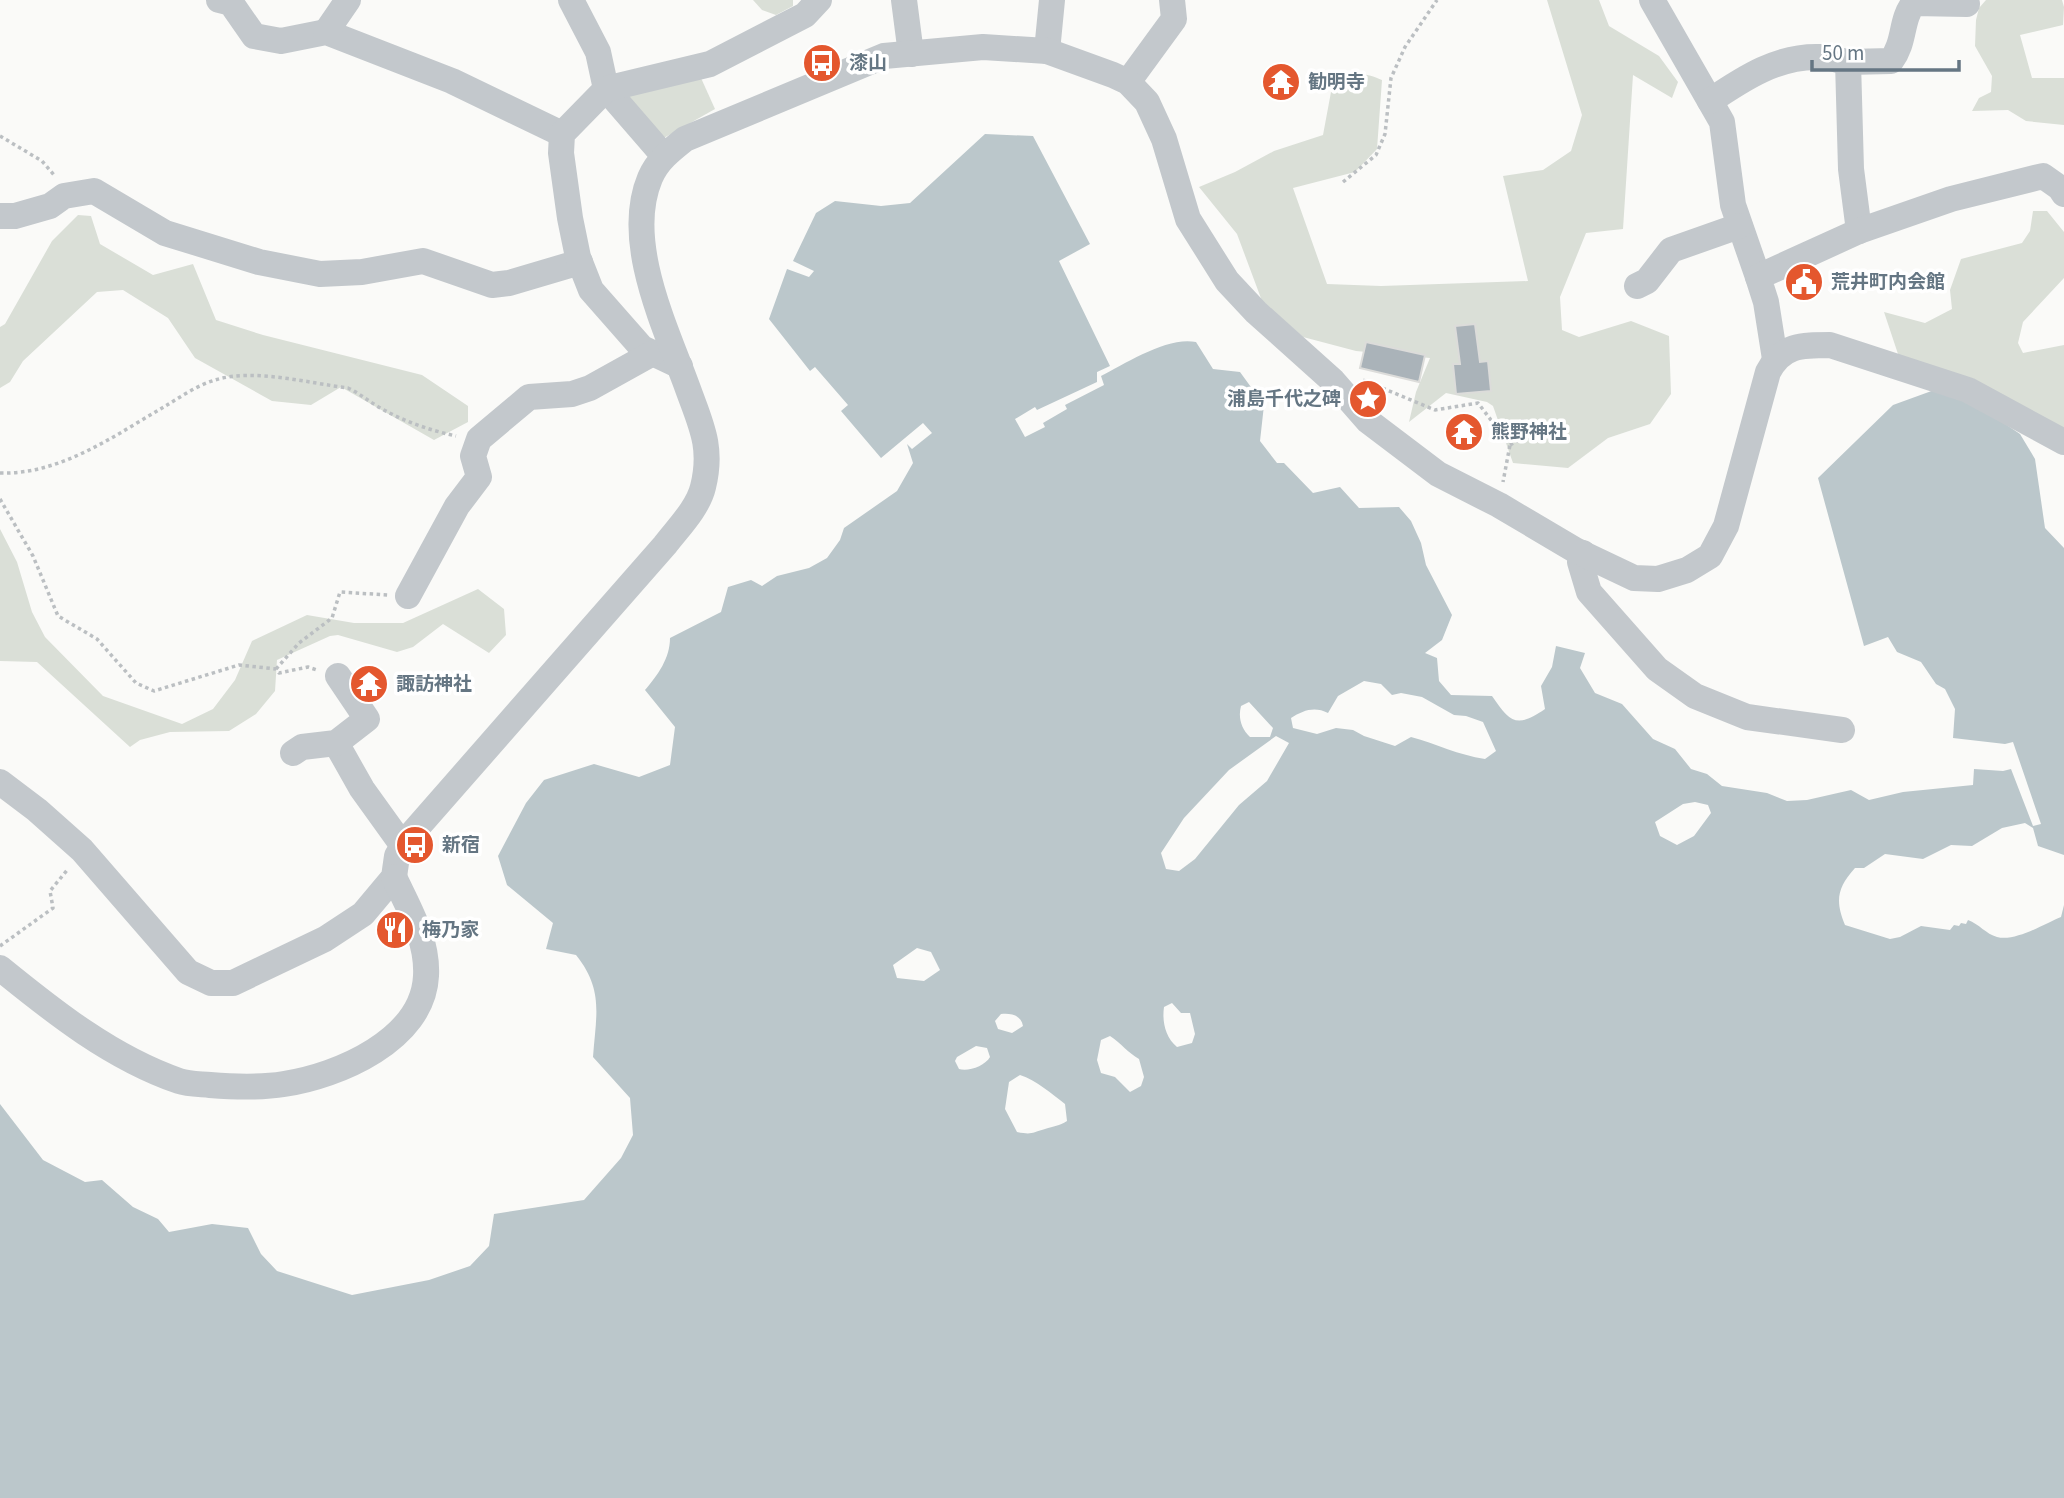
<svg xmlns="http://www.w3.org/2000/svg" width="2064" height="1498" font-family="'Source Sans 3','Noto Sans JP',sans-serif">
<rect width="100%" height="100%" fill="#fafaf8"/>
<g fill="#dadfd7">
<path d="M 753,0 L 793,0 L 793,6 L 776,15 L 762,10 Z"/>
<path d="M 1547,0 L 1599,0 L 1609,26 L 1659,56 L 1678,82 L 1672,98 L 1633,75 L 1623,229 L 1586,233 L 1560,297 L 1562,330 L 1579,337 L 1631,321 L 1669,336 L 1671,394 L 1650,424 L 1608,438 L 1568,468 L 1513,463 L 1493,406 L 1487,402 L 1446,393 L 1409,422 L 1416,392 L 1430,358 L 1356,351 L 1303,337 L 1262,301 L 1237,234 L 1199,187 L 1235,172 L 1274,151 L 1323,135 L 1331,92 C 1353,77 1355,68 1382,80 L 1377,149 L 1355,172 L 1293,188 L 1327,284 L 1381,286 L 1528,281 L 1503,176 L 1543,170 L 1571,151 L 1582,115 Z"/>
<path d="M 1986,0 L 2062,0 L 2064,7 L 2063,25 L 2020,35 L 2032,78 L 2064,78 L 2064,125 L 2026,121 L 2008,110 L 1972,111 L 1979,98 L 1991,92 L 1992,76 L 1975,46 L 1976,20 L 1979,8 Z"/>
<path d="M 701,78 L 715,109 L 662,139 L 625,97 Z"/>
<path d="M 2033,211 L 2047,211 L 2064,232 L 2064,278 L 2023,322 L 2018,343 L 2023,353 L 2064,345 L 2064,428 L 1899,357 L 1884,312 L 1925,323 L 1952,309 L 1950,290 L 1961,259 L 2022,243 L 2030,231 Z"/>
<path d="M 78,215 L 91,216 L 100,244 L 153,275 L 193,264 L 216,320 L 263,335 L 422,375 L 468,406 L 468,422 L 434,440 L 341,387 L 311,405 L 272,401 L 195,358 L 168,318 L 123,290 L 97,292 L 23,361 L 10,382 L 0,388 L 0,327 L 5,324 L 52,241 Z"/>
<path d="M 0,529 L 17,562 L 32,612 L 45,637 L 103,696 L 182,724 L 213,709 L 235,680 L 252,641 L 307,615 L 354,623 L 403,623 L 478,589 L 504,609 L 506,635 L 489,653 L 443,624 L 413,647 L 397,652 L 338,635 L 330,636 L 277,660 L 275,691 L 256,714 L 229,731 L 170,732 L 140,740 L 130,747 L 37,662 L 0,661 Z"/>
</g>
<path fill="#bbc7cb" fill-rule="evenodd" d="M 985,134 L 1033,136 L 1090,244 L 1059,261 L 1110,366 L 1097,372 L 1097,382 L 1037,410 L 1035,407 L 1015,419 L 1025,437 L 1045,427 L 1043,423 L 1067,409 L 1065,405 L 1104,385 L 1101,376 C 1126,363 1168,336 1196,342 L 1213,369 L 1240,372 L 1264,405 L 1260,441 L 1277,463 L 1284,463 L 1313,493 L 1340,487 L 1359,508 L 1399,507 L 1411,521 L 1421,543 L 1426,565 L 1452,615 L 1442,640 L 1425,653 L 1437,658 L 1439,681 L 1451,695 L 1492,696 C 1510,722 1516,729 1545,709 L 1541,686 L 1552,667 L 1556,646 L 1585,653 L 1580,668 L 1595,693 L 1622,704 L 1653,739 L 1675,749 L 1691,769 L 1707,774 L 1722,786 L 1767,793 L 1787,801 L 1807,800 L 1851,790 L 1869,800 L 1903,792 L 1973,785 L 1974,769 L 2003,771 L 2011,769 L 2033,826 L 2041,824 L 2013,742 L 2005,744 L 1953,738 L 1955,709 L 1945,689 L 1936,684 L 1921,662 L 1897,652 L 1888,637 L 1864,646 L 1818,478 L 1893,405 L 1937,389 L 1980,407 L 2020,434 L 2035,459 L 2045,528 L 2064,548 L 2064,855 L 2038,846 L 2033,828 L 2025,823 L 2002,828 L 1972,846 L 1951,845 L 1923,859 L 1885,854 L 1864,868 L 1855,868 C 1837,888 1835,901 1845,925 L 1890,939 L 1900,937 L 1921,926 L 1950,930 L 1954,925 L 1959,926 L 1961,923 L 1966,924 L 1968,920 C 1979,924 1986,934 1997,937 C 2015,942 2044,924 2061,917 L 2064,905 L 2064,1498 L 0,1498 L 0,1104 L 43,1160 L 85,1182 L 102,1180 L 133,1207 L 158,1219 L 169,1232 L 212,1224 L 248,1228 L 261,1254 L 277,1271 L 352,1295 L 429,1280 L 470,1266 L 489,1246 L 494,1214 L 584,1200 L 621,1158 L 633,1135 L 630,1098 L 593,1057 C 596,1015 604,990 576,955 L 546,949 L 553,923 L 507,885 L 498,856 L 526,803 L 544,780 L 594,764 L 639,777 L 670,765 L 675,727 L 645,690 C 658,675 670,658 670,638 L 721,612 L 728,587 L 751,580 L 762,586 L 777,576 L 809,568 L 827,558 L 840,540 L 844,528 L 897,491 L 913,463 L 907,444 L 912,449 L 932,433 L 923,423 L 881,458 L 841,411 L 848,405 L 815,367 L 810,371 L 769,319 L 787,269 L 809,277 L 814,271 L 793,261 L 816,213 L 835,201 L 881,206 L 910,203 ZM 1364,681 L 1381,684 L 1392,695 L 1401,693 L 1422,697 L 1454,715 L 1466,716 L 1483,722 L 1496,751 L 1485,759 C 1458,755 1437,744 1411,737 L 1395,746 L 1364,736 L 1353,730 L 1336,728 L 1317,734 L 1293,728 L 1291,718 C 1303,710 1315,706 1328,713 L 1338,696 ZM 1249,702 L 1273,728 L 1270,737 L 1250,737 C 1241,729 1238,717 1241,706 ZM 1695,802 L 1708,805 L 1711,813 L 1694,836 L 1677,845 L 1660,836 L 1655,822 L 1683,804 ZM 917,948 L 931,952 L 940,970 L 924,981 L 897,978 L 893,965 ZM 1172,1003 L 1181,1013 L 1190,1013 L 1195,1034 L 1192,1043 L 1177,1047 C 1165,1037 1162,1021 1164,1007 ZM 1001,1014 C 1011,1013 1021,1015 1023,1026 L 1012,1033 L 998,1029 L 995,1021 ZM 1110,1036 C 1121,1043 1128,1053 1139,1059 L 1144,1077 L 1141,1086 L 1130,1092 L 1115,1077 L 1101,1073 L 1097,1060 L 1101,1040 ZM 976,1046 L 987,1048 L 990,1057 C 985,1066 968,1072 959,1069 L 955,1061 L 957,1057 ZM 1020,1075 C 1036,1080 1052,1094 1065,1104 L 1067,1121 C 1059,1126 1054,1126 1045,1129 C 1031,1133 1032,1135 1017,1132 L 1005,1109 L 1009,1082 Z"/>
<path fill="#fafaf8" d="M 1276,736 L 1289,743 L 1267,781 L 1239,805 L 1195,859 L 1179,871 L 1166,869 L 1161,853 L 1184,818 L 1229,770 Z"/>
<g fill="#aab3b9" stroke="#dcdcda" stroke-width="2">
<path d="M 1475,324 L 1480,362 L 1488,361 L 1491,391 L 1456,394 L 1453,364 L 1460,364 L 1455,326 Z"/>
<path d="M 1366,342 L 1425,355 L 1419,382 L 1360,368 Z"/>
</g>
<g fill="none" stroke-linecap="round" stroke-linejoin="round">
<g stroke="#bbbfc2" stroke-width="3.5" stroke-dasharray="3.5 3.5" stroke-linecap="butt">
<path d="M 0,136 L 42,161 L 54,175"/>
<path d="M 1343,182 L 1376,155 L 1385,134 L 1391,78 L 1405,47 L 1437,0"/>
<path d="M 1363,380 L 1435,410 L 1478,403 L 1510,445 L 1503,482"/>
<path d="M 1510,445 L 1520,439 L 1523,417"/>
<path d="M 0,473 C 61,475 117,434 167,405 C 182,396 198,385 215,380 C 254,368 308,383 348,388 C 359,393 367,400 377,406 C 402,421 429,430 456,436"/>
<path d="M 0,499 L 33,556 L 58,616 L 97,639 L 136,683 L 154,691 L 239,665 L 276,669 L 279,673 L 308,667 L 317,670"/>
<path d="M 276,669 L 299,643 L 332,618 L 340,592 L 388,595"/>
<path d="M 0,946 L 53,908 L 50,891 L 68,869"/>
</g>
<g stroke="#c3c8cc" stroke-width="26">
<path d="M 219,0 L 231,3 L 254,36 L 281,41 L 326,32 L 452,81 L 562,134"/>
<path d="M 571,0 L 598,52 L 606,89 L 664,156"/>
<path d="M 904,0 L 911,54"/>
<path d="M 1652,0 L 1722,122 L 1733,205 L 1758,277"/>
<path d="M 326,32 L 348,0"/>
<path d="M 1047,51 L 1052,0"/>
<path d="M 1848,62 L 1891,61 C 1906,41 1900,20 1914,3 L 1967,4"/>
<path d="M 1128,82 L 1174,19 L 1172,0"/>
<path d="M 1710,101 C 1744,78 1779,55 1821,57 C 1830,57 1840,61 1848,62 L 1851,169 L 1859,231"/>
<path d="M 0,216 L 15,216 L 50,206 L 64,196 L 94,191 L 165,233 L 259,262 L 320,274 L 362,272 L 423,261 L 492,285 L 509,283 L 580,262"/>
<path d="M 1637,286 L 1647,281 L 1671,250 L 1739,226"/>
<path d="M 1775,359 L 1766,302 L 1758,277 L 1859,231 L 1951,199 L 2043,176 L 2060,188 L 2064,194"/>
<path d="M 680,366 L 642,348 L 591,290 L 578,257 L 570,218 L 561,153 L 562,134 L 606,89 L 710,64 L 805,15 L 819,0"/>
<path d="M 1583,553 L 1580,562 L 1589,592 L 1657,669 L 1695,696 L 1747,717 L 1842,730"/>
<path d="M 408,596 L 457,506 L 479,477 L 473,456 L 479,439 L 529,397 L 572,394 L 590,388 L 653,353"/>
<path d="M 336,743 L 362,789 L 403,846"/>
<path d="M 293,753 L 302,747 L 336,743 L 367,719 L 338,676"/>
<path d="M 0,782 L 37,810 L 82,850 L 188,972 L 211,983 L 233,983 L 325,939 L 363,914 L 394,877 L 397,856 L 409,837 L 665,545 C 678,528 698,508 703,487 C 713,447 701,425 688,389 C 666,328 623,242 650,178 C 657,161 671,150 685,139 L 884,56 L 983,47 L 1047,51 L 1113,75 L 1128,82 L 1147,102 L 1164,139 L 1188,219 L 1227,281 L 1256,312 L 1333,381 L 1368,421 L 1438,474 L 1499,505 L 1575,550 L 1634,578 L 1658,579 L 1687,570 L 1710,556 L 1726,526 L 1768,372 C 1782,345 1801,345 1830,345 L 1968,390 L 2064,442"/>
<path d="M 0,968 C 54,1012 112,1058 179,1081 C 188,1084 200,1084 210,1085 C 235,1087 260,1088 284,1084 C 338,1076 423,1040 426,976 C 428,940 409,909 394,877"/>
</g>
</g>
<defs>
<symbol id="bus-disc" viewBox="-11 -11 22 22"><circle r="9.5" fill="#e4572e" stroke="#fff"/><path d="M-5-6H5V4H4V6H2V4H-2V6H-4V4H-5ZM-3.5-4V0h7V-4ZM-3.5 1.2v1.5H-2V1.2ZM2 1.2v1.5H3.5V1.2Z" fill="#fff"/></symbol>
<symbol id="temple-disc" viewBox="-11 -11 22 22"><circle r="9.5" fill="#e4572e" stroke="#fff"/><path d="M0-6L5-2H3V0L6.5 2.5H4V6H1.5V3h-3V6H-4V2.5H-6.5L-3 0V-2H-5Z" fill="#fff"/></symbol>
<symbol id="civic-disc" viewBox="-11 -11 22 22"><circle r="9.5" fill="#e4572e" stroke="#fff"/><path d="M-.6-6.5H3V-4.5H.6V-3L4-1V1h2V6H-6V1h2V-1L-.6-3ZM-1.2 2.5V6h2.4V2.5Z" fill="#fff"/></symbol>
<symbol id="sight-disc" viewBox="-11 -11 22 22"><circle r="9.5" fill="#e4572e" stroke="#fff"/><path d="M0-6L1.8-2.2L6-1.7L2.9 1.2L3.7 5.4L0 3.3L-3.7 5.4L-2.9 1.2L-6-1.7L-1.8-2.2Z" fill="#fff"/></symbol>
<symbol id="restaurant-disc" viewBox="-11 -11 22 22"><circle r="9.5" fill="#e4572e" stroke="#fff"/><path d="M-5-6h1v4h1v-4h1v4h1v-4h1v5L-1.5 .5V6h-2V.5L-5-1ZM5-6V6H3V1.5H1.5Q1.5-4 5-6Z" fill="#fff"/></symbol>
</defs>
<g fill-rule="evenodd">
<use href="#bus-disc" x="800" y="41" width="44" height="44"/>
<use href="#temple-disc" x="1259" y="60" width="44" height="44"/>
<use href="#civic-disc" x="1782" y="260" width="44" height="44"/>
<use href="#sight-disc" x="1346" y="377" width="44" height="44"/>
<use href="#temple-disc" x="1442" y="410" width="44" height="44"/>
<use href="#temple-disc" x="347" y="662" width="44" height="44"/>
<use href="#bus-disc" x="393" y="823" width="44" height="44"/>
<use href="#restaurant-disc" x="373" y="908" width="44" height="44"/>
</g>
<g text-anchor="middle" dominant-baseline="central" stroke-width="7" stroke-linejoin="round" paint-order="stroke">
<g font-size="19" font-weight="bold" fill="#657683" stroke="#fff" text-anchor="start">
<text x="849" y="63">漆山</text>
<text x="1308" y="82">勧明寺</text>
<text x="1831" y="282">荒井町内会館</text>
<text x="1341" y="399" text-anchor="end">浦島千代之碑</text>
<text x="1491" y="432">熊野神社</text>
<text x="396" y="684">諏訪神社</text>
<text x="442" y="845">新宿</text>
<text x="422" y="930">梅乃家</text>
</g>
</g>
<path d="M1812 60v10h147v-10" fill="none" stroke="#657683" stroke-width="3.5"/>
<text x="1822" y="60" font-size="21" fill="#657683" stroke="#ffffff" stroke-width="5" paint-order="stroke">50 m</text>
</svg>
